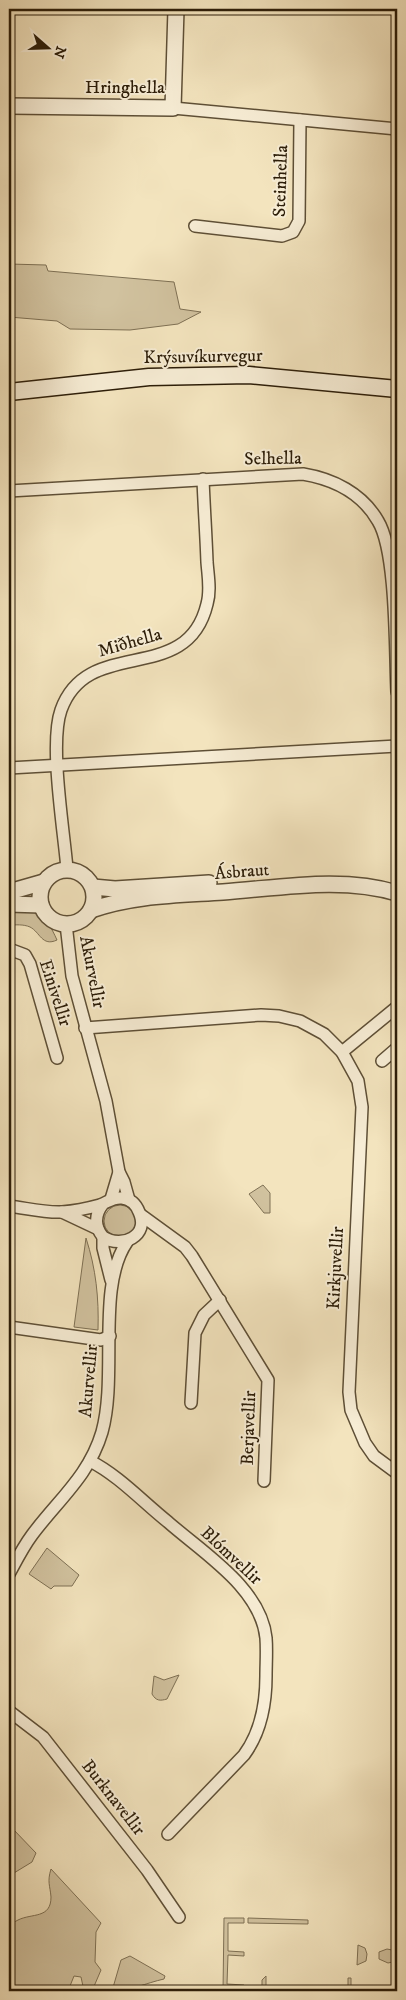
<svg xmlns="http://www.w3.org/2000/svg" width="406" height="2000" font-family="'IM FELL DW Pica',serif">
<rect width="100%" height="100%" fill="#f3e4be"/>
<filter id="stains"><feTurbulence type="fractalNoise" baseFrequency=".004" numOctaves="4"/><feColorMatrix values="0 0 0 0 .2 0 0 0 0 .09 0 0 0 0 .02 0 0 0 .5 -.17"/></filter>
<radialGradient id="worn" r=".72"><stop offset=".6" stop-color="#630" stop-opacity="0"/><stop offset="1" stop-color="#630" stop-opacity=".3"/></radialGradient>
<g fill="#d1c29f" stroke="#7e7054">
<path d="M 9,264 L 46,265 L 48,271 L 174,282 L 180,309 L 201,312 L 178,324 L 130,330 L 70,329 L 57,321 L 9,317 Z"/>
<path d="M 9,909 C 37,910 45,913 57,940 C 42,947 40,932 30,927 C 23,924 16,925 9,925 Z"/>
<path d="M 263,1185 L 270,1193 L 270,1213 L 264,1213 L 249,1194 Z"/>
<circle cx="120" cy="1221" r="16"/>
<path d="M 86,1238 C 96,1269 99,1298 98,1330 L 74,1327 Z"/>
<path d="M 47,1548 L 79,1575 L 72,1586 L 54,1586 L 51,1589 L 29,1574 Z"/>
<path d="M 179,1675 L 167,1699 C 160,1701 156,1701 152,1694 L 154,1676 L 164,1680 Z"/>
<path d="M 9,1828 L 13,1829 L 36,1853 L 32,1862 L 9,1876 Z"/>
<path d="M 51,1869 L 101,1923 L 96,1932 L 95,1962 L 101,1970 L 92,1991 L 84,1991 L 81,1977 L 74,1976 L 68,1991 L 9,1991 L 9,1927 C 12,1925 15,1921 18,1920 C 32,1913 51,1919 51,1897 C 50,1885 47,1882 51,1869 Z"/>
<path d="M 224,1918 L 244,1918 L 244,1923 L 228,1923 L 228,1951 L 244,1952 L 244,1956 L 228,1955 L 227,1984 L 244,1985 L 244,1991 L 223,1991 Z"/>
<path d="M 248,1918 L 308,1920 L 308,1924 L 248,1923 Z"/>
<path d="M 358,1945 L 365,1948 L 367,1954 L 366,1961 L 357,1965 Z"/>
<path d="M 387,1949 L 397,1951 L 397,1961 L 388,1963 L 379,1959 L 379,1952 Z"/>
<path d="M 130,1956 L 165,1976 L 164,1979 C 146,1983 130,1991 112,1991 L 121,1960 Z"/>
<path d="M 266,1976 L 266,1986 L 348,1987 L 348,1978 L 351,1978 L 351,1991 L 262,1991 L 262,1980 Z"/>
<path d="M 394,1979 L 397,1981 L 397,1991 L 357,1991 L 357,1987 L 394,1987 Z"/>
</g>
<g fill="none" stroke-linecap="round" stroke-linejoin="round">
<defs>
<g id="minor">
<path d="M 173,108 L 397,129"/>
<path d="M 195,226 L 282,236 L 293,232 L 299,221 L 300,120"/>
<path d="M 9,491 L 303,474 C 333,479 362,493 378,521 C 397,552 395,653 397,692"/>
<path d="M 9,768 L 397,746"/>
<path d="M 67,869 C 64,831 49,744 61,710 C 88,634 187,688 207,604 C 211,590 208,576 207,562 C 206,534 204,506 203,479"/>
<path d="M 66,924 L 72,976 L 106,1101 L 119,1172 L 124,1182 L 129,1200"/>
<path d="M 9,949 L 25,955 L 30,964 L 57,1058"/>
<path d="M 85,1028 L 261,1015 L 279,1016 L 300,1021 L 324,1034 L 342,1052 L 358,1081 L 362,1107 L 349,1392 L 351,1410 L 365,1443 L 374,1456 L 397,1473"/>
<path d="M 342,1052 L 397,1007"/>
<path d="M 382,1061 L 397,1048"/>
<path d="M 111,1199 L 119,1172"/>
<path d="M 9,1206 C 26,1208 45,1213 62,1212 C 75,1211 89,1208 100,1205 C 108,1202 113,1197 122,1198 C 130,1199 136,1204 139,1212 C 150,1236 122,1249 103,1237 C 94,1226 95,1214 103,1204"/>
<path d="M 62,1212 L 98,1229"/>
<path d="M 141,1215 L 185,1247 L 192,1256 L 268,1380 L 264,1481"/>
<path d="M 103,1237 L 103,1248 L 111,1280"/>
<path d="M 9,1327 L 101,1340 L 110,1336"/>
<path d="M 191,1403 L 195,1333 L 204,1315 L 220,1300"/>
<path d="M 90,1461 C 118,1475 143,1502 168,1522 C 203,1553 261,1588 266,1638 C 267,1651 266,1664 266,1676 C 266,1705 261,1732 244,1755 L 168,1834"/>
<path d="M 9,1574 C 16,1561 23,1547 32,1535 C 58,1500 89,1476 102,1432 C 118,1375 96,1287 127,1242"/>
<path d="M 9,1711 L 43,1737 L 147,1870 L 179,1917"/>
</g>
<g id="tertiary">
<path d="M 9,106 L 173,108 L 176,9"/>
<circle cx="67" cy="897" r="27"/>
<path d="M 93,887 L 115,889 L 209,883"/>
<path d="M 9,892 L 44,882"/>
<path d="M 9,904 L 41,905"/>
<path d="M 91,910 C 133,895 178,895 223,892 C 279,888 342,876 397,893"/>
</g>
<path id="secondary" d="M 9,392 L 149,377 L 249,375 L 397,389"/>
</defs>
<use href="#minor" stroke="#5e4f36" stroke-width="14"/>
<use href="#tertiary" stroke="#5e4f36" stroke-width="18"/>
<use href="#secondary" stroke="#2c1d08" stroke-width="19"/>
<use href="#minor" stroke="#f7edd5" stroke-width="11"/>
<use href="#tertiary" stroke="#f7edd5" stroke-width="15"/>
<use href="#secondary" stroke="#f7edd5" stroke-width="16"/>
</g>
<g text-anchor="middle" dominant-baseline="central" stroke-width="4" stroke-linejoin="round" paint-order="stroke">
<g font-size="18" fill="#2c1d08" stroke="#f7edd5">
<text x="125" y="88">Hringhella</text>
<text transform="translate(281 181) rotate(-88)">Steinhella</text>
<text transform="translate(203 357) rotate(-1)">Krýsuvíkurvegur</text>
<text transform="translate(273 459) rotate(-1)">Selhella</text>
<text transform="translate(130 643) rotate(-16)">Miðhella</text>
<text transform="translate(242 872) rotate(-4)">Ásbraut</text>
<text transform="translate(92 972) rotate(79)">Akurvellir</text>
<text transform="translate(55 993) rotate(72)">Einivellir</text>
<text transform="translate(336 1268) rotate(-87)">Kirkjuvellir</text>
<text transform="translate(89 1381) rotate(-85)">Akurvellir</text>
<text transform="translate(249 1428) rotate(-88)">Berjavellir</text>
<text transform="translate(231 1556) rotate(43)">Blómvellir</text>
<text transform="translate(113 1798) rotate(52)">Burknavellir</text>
</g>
</g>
<rect width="406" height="2000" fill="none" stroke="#f3e4be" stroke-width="30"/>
<rect x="10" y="10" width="386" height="1980" fill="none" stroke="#2c1d08" stroke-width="2.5"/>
<rect x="15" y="15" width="376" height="1970" fill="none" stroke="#2c1d08"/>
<g transform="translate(48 48) rotate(110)" stroke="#f7edd5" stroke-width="4" paint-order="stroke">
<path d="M0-4L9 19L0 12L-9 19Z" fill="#2c1d08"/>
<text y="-8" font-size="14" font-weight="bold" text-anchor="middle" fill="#2c1d08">N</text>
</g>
<rect width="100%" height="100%" filter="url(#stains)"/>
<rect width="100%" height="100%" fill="url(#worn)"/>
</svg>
